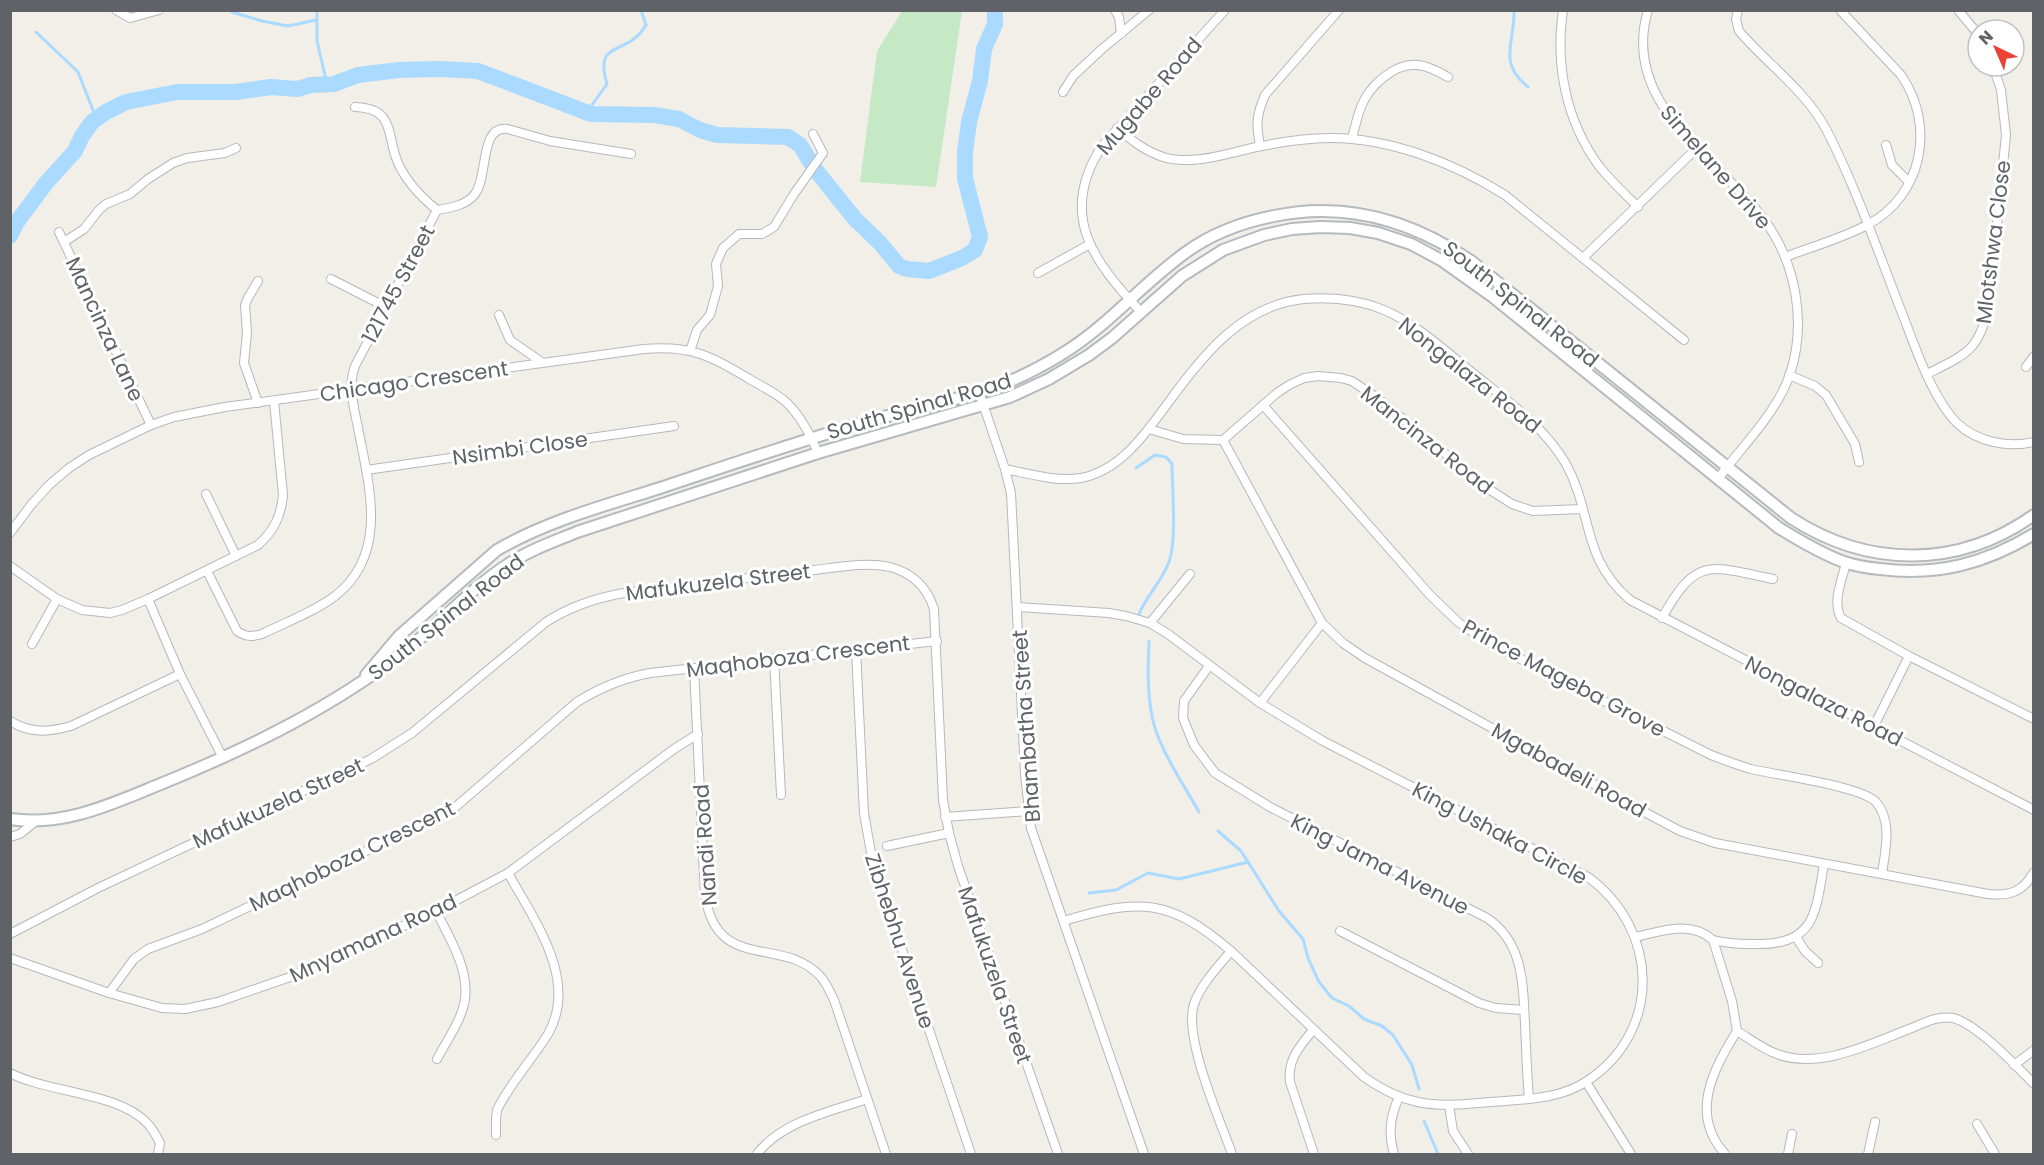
<svg xmlns="http://www.w3.org/2000/svg" width="2044" height="1165" font-family="Poppins,sans-serif">
<rect width="100%" height="100%" fill="#f1efe8"/>
<path fill="#c5e8c5" d="M 902,11 L 962,11 L 936,187 L 860,182 L 877,51 Z"/>
<g fill="none" stroke-linecap="round" stroke-linejoin="round">
<g stroke="#aadaff" stroke-width="3">
<path d="M 317,10 L 317,41 L 327,84"/>
<path d="M 1514,10 C 1515,44 1497,62 1528,87"/>
<path d="M 232,12 L 262,21 L 288,26 L 316,20"/>
<path d="M 36,32 L 78,72 L 96,118"/>
<path d="M 591,114 L 592,105 L 607,84 C 593,38 627,58 646,25 L 641,10"/>
<path d="M 1136,468 L 1155,455 L 1166,457 L 1172,464 C 1172,488 1177,540 1169,562 C 1162,581 1147,595 1139,614"/>
<path d="M 1149,641 C 1148,666 1147,691 1152,716 C 1157,746 1184,785 1199,812"/>
<path d="M 1218,831 L 1241,851 L 1279,911 L 1303,939 L 1308,958 L 1319,982 L 1332,998 L 1349,1006 L 1364,1019 L 1382,1026 L 1393,1035 L 1412,1065 L 1419,1089"/>
<path d="M 1089,893 L 1116,890 L 1148,873 L 1179,879 L 1248,862"/>
<path d="M 1424,1121 L 1438,1154"/>
</g>
<path stroke="#aadaff" stroke-width="16" d="M 10,236 L 17,222 L 46,183 L 75,151 L 82,136 L 92,122 L 106,112 L 126,102 L 177,92 L 235,92 L 271,87 L 297,89 L 311,85 L 334,84 L 358,75 L 399,70 L 440,69 L 478,71 L 591,114 L 654,115 L 679,119 L 700,130 L 717,135 L 788,137 L 800,145 L 814,168 L 855,219 L 880,243 L 899,266 L 907,269 L 929,271 L 962,258 L 975,250 L 980,237 L 965,178 L 965,152 L 969,122 L 980,81 L 984,49 L 995,24 L 995,10"/>
<defs>
<g id="street">
<path d="M 116,10 L 130,18 L 159,10"/>
<path d="M 1115,10 L 1119,17 L 1121,34"/>
<path d="M 1563,10 C 1555,65 1566,121 1599,166 C 1611,181 1625,194 1638,207"/>
<path d="M 1648,10 C 1620,104 1716,156 1763,218 C 1796,262 1807,322 1790,374 C 1777,413 1742,446 1718,479"/>
<path d="M 1738,10 L 1736,19 L 1739,31 C 1767,64 1805,90 1826,129 C 1857,189 1879,255 1904,318 C 1916,350 1933,399 1957,423 C 1977,442 2008,448 2034,442"/>
<path d="M 1958,10 L 1978,34"/>
<path d="M 1063,92 L 1073,76 L 1102,49 L 1149,10"/>
<path d="M 355,107 C 396,108 386,136 398,163 C 407,183 421,197 437,210"/>
<path d="M 1117,128 C 1131,140 1145,151 1163,157 C 1194,166 1227,153 1257,147 C 1281,142 1305,138 1330,138 C 1391,138 1454,163 1505,195 L 1684,340"/>
<path d="M 1352,138 C 1355,128 1357,117 1361,107 C 1369,86 1394,63 1418,65 C 1429,66 1439,72 1448,77"/>
<path d="M 1886,145 L 1892,165 L 1909,182"/>
<path d="M 1260,146 C 1256,124 1256,116 1265,95 L 1339,10"/>
<path d="M 59,232 L 151,425"/>
<path d="M 64,242 L 84,229 L 99,210 L 106,204 L 130,194 L 148,179 L 173,163 L 187,158 L 225,153 L 236,148"/>
<path d="M 1584,257 L 1697,148"/>
<path d="M 1785,257 C 1811,247 1843,238 1867,225 C 1923,196 1936,125 1901,75 L 1840,10"/>
<path d="M 1038,273 L 1090,244"/>
<path d="M 331,279 L 386,307"/>
<path d="M 1141,312 C 1092,260 1058,214 1102,146 L 1225,10"/>
<path d="M 499,315 L 510,340 L 543,363"/>
<path d="M 690,351 L 697,330 L 710,315 L 718,286 L 716,264 L 723,248 L 739,234 L 762,234 L 774,227 L 794,194 L 823,153 L 813,134"/>
<path d="M 2026,367 L 2034,356"/>
<path d="M 1927,374 C 1967,354 1980,350 1989,304 L 2006,135 L 2001,90 L 1993,66"/>
<path d="M 1789,375 L 1815,386 L 1826,395 L 1855,444 L 1859,462"/>
<path d="M 979,392 L 1005,469 L 1011,493 L 1025,774 L 1031,828 L 1144,1154"/>
<path d="M 258,403 L 244,363 L 247,333 L 245,305 L 248,298 L 258,281"/>
<path d="M 1263,405 L 1430,595 L 1458,622 L 1487,642 L 1711,755 C 1724,760 1737,765 1751,769 C 1776,775 1861,786 1876,802 C 1893,821 1885,852 1882,874"/>
<path d="M 1149,429 L 1183,439 L 1223,440 L 1277,393 L 1289,385 L 1304,378 L 1318,376 L 1341,378 L 1352,381 L 1380,400 L 1487,488 L 1512,504 L 1533,511 L 1582,509"/>
<path d="M 1223,440 L 1322,623 L 1343,643 L 1365,658 L 1637,808 L 1680,831 L 1715,843 L 1988,894 C 2010,896 2023,892 2034,872"/>
<path d="M 1005,469 C 1030,474 1057,482 1081,478 C 1121,470 1146,433 1168,403 C 1202,356 1242,305 1304,299 C 1330,297 1360,300 1384,310 C 1415,323 1443,349 1469,370 C 1503,398 1543,424 1566,464 C 1593,513 1581,558 1630,600 L 2034,810"/>
<path d="M 366,470 L 674,426"/>
<path d="M 206,494 L 236,556"/>
<path d="M 10,533 L 31,505 L 49,485 L 69,468 L 89,455 L 151,425 L 174,417 L 225,407 L 644,349 C 691,345 712,356 751,380 C 763,387 776,393 786,402 C 801,416 810,434 818,453"/>
<path d="M 1846,563 C 1842,580 1832,601 1841,618 L 1909,656 L 2034,719"/>
<path d="M 10,566 L 57,599 L 82,610 L 110,613 L 122,610 L 148,599 L 258,545 C 274,531 281,516 283,495 L 274,401"/>
<path d="M 207,571 L 237,631 C 246,637 251,637 262,634 C 286,622 314,612 335,596 C 388,555 370,489 359,433 C 355,410 347,388 355,366 L 437,210 C 450,208 467,205 475,194 C 489,174 479,125 508,129 L 550,141 L 631,154"/>
<path d="M 148,599 L 180,674 L 223,758"/>
<path d="M 1018,607 L 1109,613 L 1126,616 L 1150,623 L 1168,634 L 1260,703 L 1323,741 L 1588,877 C 1659,929 1663,1031 1587,1081 C 1559,1100 1523,1099 1491,1102 C 1466,1104 1442,1107 1418,1102 C 1398,1098 1381,1089 1364,1077 L 1231,951 C 1169,898 1139,898 1064,921"/>
<path d="M 1662,618 C 1697,555 1710,566 1773,579"/>
<path d="M 1150,623 L 1190,574"/>
<path d="M 32,644 L 57,599"/>
<path d="M 856,650 L 864,813 L 873,864 L 971,1154"/>
<path d="M 774,658 L 781,795"/>
<path d="M 1209,666 L 1184,701 L 1183,718 L 1194,745 L 1215,773 L 1270,807 L 1487,918 C 1524,943 1523,985 1525,1024 C 1526,1049 1527,1074 1529,1099"/>
<path d="M 694,668 L 705,895 C 717,974 782,935 820,976 C 826,982 830,992 834,1000 L 886,1154"/>
<path d="M 1260,703 L 1322,623"/>
<path d="M 10,721 C 31,734 49,732 71,726 L 180,674"/>
<path d="M 1874,726 L 1909,656"/>
<path d="M 945,817 L 1028,811"/>
<path d="M 10,837 L 20,834 L 36,821"/>
<path d="M 887,846 L 949,833"/>
<path d="M 436,911 C 449,937 469,968 465,999 C 462,1020 447,1040 437,1059"/>
<path d="M 1340,931 L 1479,1003 L 1496,1008 L 1524,1010"/>
<path d="M 10,934 L 98,888 L 371,759 L 412,733 L 546,622 C 571,606 595,598 624,593 C 685,586 746,578 807,571 C 834,568 864,561 890,567 C 913,573 927,587 934,609 L 943,800 L 949,833 L 958,866 L 1058,1154"/>
<path d="M 1636,937 C 1662,931 1690,920 1713,940 L 1732,1001 L 1737,1031 C 1750,1039 1763,1049 1777,1054 C 1819,1070 1870,1044 1909,1029 C 1922,1024 1938,1015 1953,1018 C 1976,1023 2016,1066 2034,1084"/>
<path d="M 1796,937 L 1805,951 L 1818,963"/>
<path d="M 1713,940 C 1728,944 1743,944 1760,944 C 1816,944 1816,910 1824,864"/>
<path d="M 1231,951 C 1218,967 1201,984 1194,1004 C 1183,1037 1220,1120 1232,1154"/>
<path d="M 10,958 L 109,993 L 162,1008 L 185,1009 L 218,1002 L 293,976 L 436,911 L 508,873 L 674,749 L 698,734"/>
<path d="M 109,993 L 134,959 L 148,949 L 202,929 L 452,810 L 577,702 C 601,687 623,678 650,673 L 937,641"/>
<path d="M 1313,1030 C 1300,1046 1287,1060 1290,1082 L 1314,1154"/>
<path d="M 2014,1065 L 2034,1050"/>
<path d="M 10,1073 C 48,1093 118,1092 147,1123 C 153,1129 157,1137 160,1143 L 158,1154"/>
<path d="M 1586,1082 L 1631,1154"/>
<path d="M 1449,1105 L 1453,1131 L 1468,1154"/>
<path d="M 1977,1124 L 1995,1154"/>
<path d="M 496,1135 L 496,1119 L 497,1110 C 510,1083 532,1060 548,1034 C 579,980 534,920 508,873"/>
<path d="M 757,1154 C 782,1121 830,1112 867,1099"/>
<path d="M 1394,1154 C 1388,1133 1390,1117 1399,1097"/>
<path d="M 1725,1154 C 1689,1114 1713,1070 1737,1031"/>
<path d="M 1788,1154 L 1792,1134"/>
<path d="M 1868,1154 L 1875,1122"/>
</g>
<g id="secondary">
<path d="M 366,675 L 399,636 L 497,550 C 547,521 603,506 657,489 C 729,465 802,440 876,419 C 910,410 945,403 979,392 C 1008,384 1036,370 1062,354 C 1108,326 1142,284 1185,253 C 1211,234 1243,222 1274,216 C 1346,201 1411,220 1471,261 L 1791,518 C 1868,568 1958,569 2034,515"/>
<path d="M 10,819 C 65,827 114,803 163,783 C 249,748 333,707 406,650 C 441,623 470,589 507,565 C 529,550 553,542 577,532 L 818,453 L 1010,397 L 1049,379 L 1089,355 L 1112,338 L 1182,276 L 1223,250 L 1264,235 L 1292,229 L 1320,227 L 1350,228 L 1378,233 L 1411,244 L 1441,260 L 1493,297 L 1779,528 C 1800,541 1822,554 1844,562 C 1856,566 1869,568 1880,569 C 1938,576 1984,564 2034,534"/>
</g>
</defs>
<use href="#street" stroke="#b5b8bc" stroke-width="10"/>
<use href="#secondary" stroke="#b6babf" stroke-width="14"/>
<use href="#street" stroke="#fff" stroke-width="8"/>
<use href="#secondary" stroke="#fff" stroke-width="10"/>
</g>
<g text-anchor="middle" dominant-baseline="central" stroke-width="6" stroke-linejoin="round" paint-order="stroke">
<g font-size="21" fill="#5f6368" stroke="#fff">
<text transform="translate(1149 96) rotate(-49)">Mugabe Road</text>
<text transform="translate(1716 167) rotate(49)">Simelane Drive</text>
<text transform="translate(1993 242) rotate(-83)">Mlotshwa Close</text>
<text transform="translate(398 284) rotate(-62)">121745 Street</text>
<text transform="translate(1521 304) rotate(38)">South Spinal Road</text>
<text transform="translate(105 329) rotate(65)">Mancinza Lane</text>
<text transform="translate(1470 375) rotate(38)">Nongalaza Road</text>
<text transform="translate(414 381) rotate(-8)">Chicago Crescent</text>
<text transform="translate(919 406) rotate(-16)">South Spinal Road</text>
<text transform="translate(1427 440) rotate(38)">Mancinza Road</text>
<text transform="translate(520 448) rotate(-8)">Nsimbi Close</text>
<text transform="translate(718 582) rotate(-7)">Mafukuzela Street</text>
<text transform="translate(446 617) rotate(-38)">South Spinal Road</text>
<text transform="translate(798 656) rotate(-7)">Maqhoboza Crescent</text>
<text transform="translate(1564 678) rotate(28)">Prince Mageba Grove</text>
<text transform="translate(1824 701) rotate(27)">Nongalaza Road</text>
<text transform="translate(1026 726) rotate(-94)">Bhambatha Street</text>
<text transform="translate(1569 770) rotate(29)">Mgabadeli Road</text>
<text transform="translate(278 803) rotate(-25)">Mafukuzela Street</text>
<text transform="translate(1500 833) rotate(28)">King Ushaka Circle</text>
<text transform="translate(705 845) rotate(-94)">Nandi Road</text>
<text transform="translate(352 856) rotate(-26)">Maqhoboza Crescent</text>
<text transform="translate(1380 864) rotate(27)">King Jama Avenue</text>
<text transform="translate(373 938) rotate(-25)">Mnyamana Road</text>
<text transform="translate(900 941) rotate(72)">Zibhebhu Avenue</text>
<text transform="translate(995 975) rotate(71)">Mafukuzela Street</text>
</g>
</g>
<rect width="2044" height="1165" fill="none" stroke="#5f6368" stroke-width="24"/>
<g transform="translate(1996 48) rotate(316)"><circle r="28" fill="#ffffff" stroke="#bfc1c3" stroke-width="1.5"/>
<path d="M0-4.5L10 22L0 15L-10 22Z" fill="#ea4335"/>
<text y="-9" font-size="16" font-weight="bold" text-anchor="middle" fill="#5f6368">N</text>
</g>
</svg>
